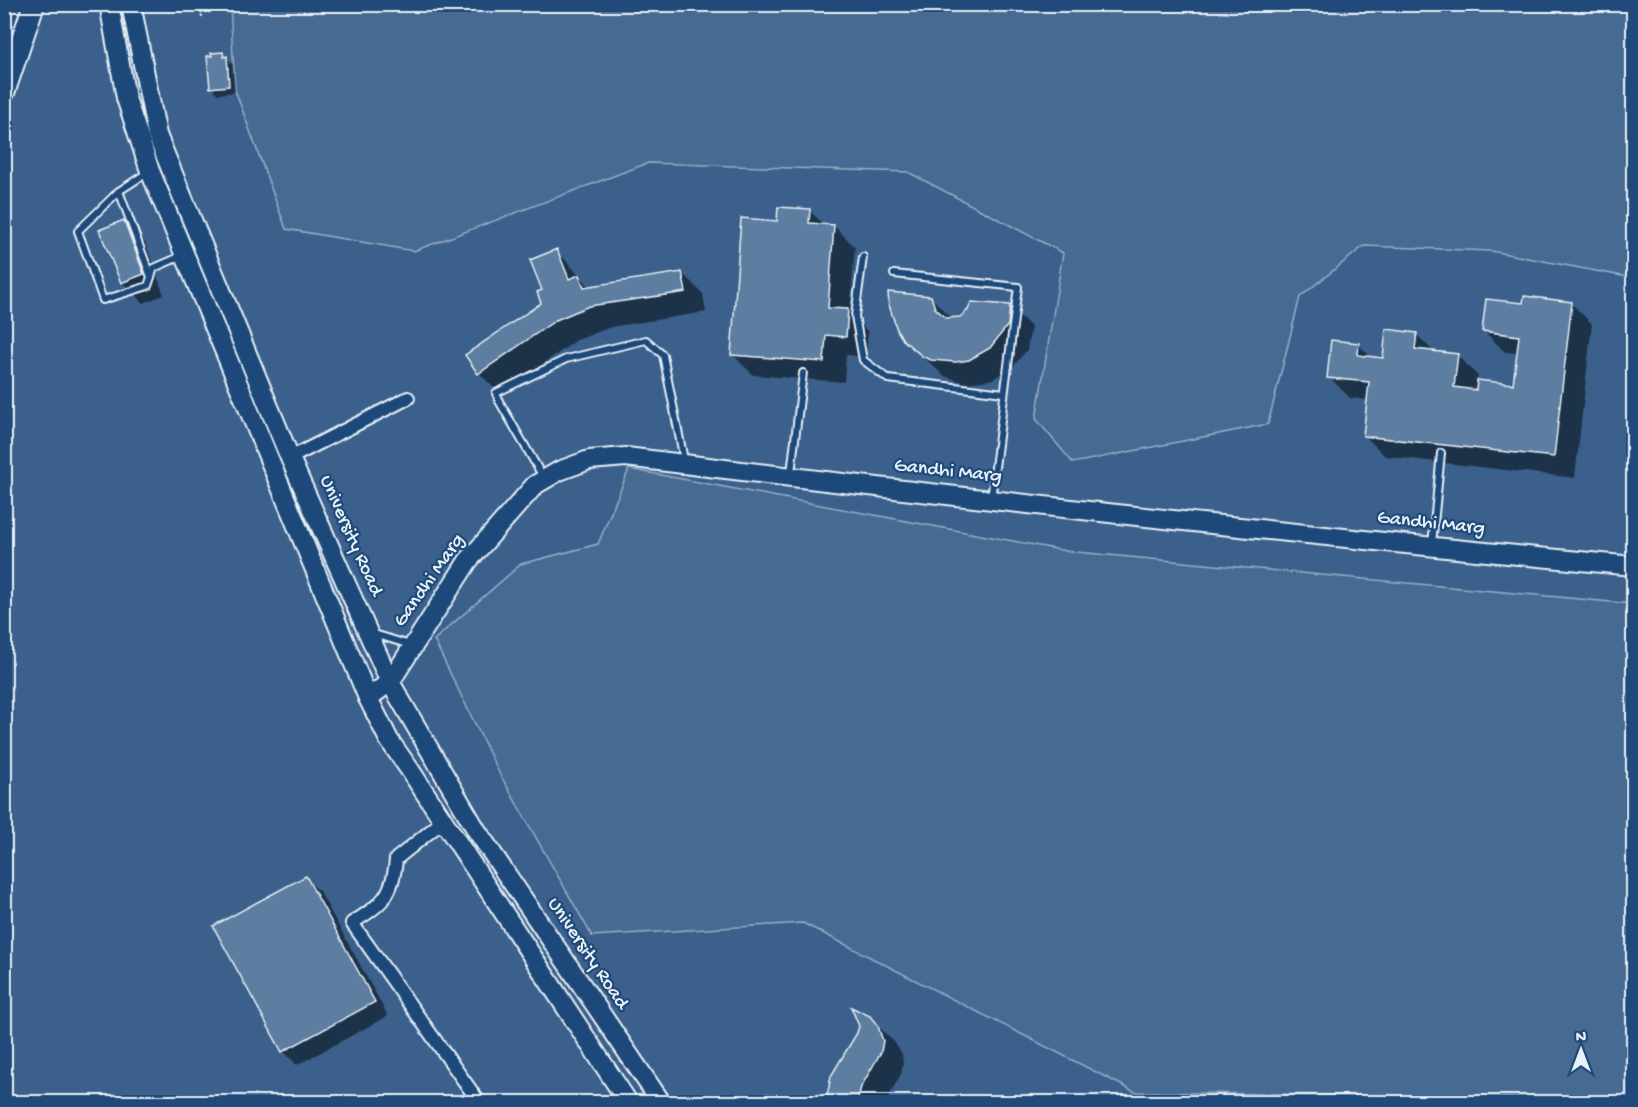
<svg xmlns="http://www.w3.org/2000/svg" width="1638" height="1107" font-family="'Gochi Hand',sans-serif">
<rect width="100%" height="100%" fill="#2b5482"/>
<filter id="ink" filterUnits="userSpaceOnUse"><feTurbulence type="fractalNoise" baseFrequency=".0167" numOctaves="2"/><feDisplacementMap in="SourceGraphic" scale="12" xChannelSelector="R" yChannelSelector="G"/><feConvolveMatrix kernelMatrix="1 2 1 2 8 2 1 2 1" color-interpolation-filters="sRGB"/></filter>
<g filter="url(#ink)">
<path fill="#3a608b" d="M 36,5 L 1633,5 L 1633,1102 L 5,1102 L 4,134 L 18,89 Z"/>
<g fill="#476b93" stroke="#98aec6" stroke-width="1.5">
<path d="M 230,5 L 1633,5 L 1633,278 L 1491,251 L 1364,246 L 1300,297 L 1268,424 L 1073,463 L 1036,419 L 1063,253 L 908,172 L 648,163 L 414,251 L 286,229 L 235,90 Z"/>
<path d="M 629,469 L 1066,551 L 1633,604 L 1633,1100 L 1135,1092 L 803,923 L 592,936 L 497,769 L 434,640 L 521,564 L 598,544 Z"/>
</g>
<g fill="#0007">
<path d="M 223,53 L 233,65 L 235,92 L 218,94 L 211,87 Z"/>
<path d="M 810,211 L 825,226 L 834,226 L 855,247 L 850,313 L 868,332 L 866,357 L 846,355 L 844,382 L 753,375 L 732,354 L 779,222 Z"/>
<path d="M 124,221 L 145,242 L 164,295 L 143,303 L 122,282 Z"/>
<path d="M 557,251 L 590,287 L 682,273 L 703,294 L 706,312 L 611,327 L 577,340 L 500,394 L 479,373 L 467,356 L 543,303 L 544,290 Z"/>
<path d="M 931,297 L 952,319 L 1010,306 L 1031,327 L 1027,350 L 1011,369 L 990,380 L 966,383 L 944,376 L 904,339 Z"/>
<path d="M 1571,303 L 1592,324 L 1575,478 L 1385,456 L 1364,435 L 1368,400 L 1350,398 L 1329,377 L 1358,344 L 1372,358 L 1385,360 L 1416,334 L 1434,352 L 1457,355 L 1478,376 L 1477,382 L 1514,386 L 1518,353 L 1505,352 L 1484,331 L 1524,305 Z"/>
<path d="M 306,878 L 320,892 L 388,1016 L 297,1065 L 283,1051 Z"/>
<path d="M 873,1021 L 895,1043 L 902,1054 L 903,1063 L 901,1074 L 886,1102 L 828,1102 L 828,1096 Z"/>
</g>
<g fill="#5d7da1" stroke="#e8f1f8" stroke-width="1.5">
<path d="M 223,52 L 224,57 L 227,56 L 229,86 L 210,88 L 207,56 L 212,56 L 211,53 Z"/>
<path d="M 778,207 L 810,209 L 809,223 L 834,225 L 828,308 L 848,309 L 846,337 L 826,335 L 824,362 L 731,355 L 741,218 L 777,221 Z"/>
<path d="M 124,220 L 144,274 L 121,283 L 99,230 Z"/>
<path d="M 557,249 L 569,279 L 579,275 L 584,287 L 682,272 L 686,292 L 589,306 L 556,320 L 478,374 L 465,355 L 541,303 L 537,292 L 542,290 L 530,260 Z"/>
<path d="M 888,292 L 931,296 L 935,308 L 946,318 L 960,317 L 968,310 L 971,302 L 1010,305 L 1008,325 L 990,348 L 969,360 L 956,362 L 931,360 L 922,356 L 903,340 L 897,330 L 889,305 Z"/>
<path d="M 1524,296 L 1572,302 L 1554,457 L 1363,436 L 1369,382 L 1327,378 L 1331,340 L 1359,343 L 1358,355 L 1383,358 L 1386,329 L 1417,333 L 1415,349 L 1458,354 L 1454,387 L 1476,390 L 1477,380 L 1513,384 L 1519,336 L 1482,331 L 1486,299 L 1523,303 Z"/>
<path d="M 306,876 L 375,1002 L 282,1052 L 213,926 Z"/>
<path d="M 851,1007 L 870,1016 L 878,1026 L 883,1041 L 881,1052 L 861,1087 L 857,1102 L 826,1102 L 831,1076 L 857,1033 L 859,1026 Z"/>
</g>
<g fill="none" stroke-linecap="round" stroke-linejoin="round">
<defs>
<g id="service">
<path d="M 147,173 L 119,191 L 78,231 L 103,300 L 148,286 L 154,268 L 184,255"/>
<path d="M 119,191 L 151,277"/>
<path d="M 863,257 L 855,316 L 863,360 L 888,379 L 1004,393"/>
<path d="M 894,274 L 1018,287 L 991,499"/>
<path d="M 791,473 L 803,373"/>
<path d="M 543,477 L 499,401 L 496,393 L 566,359 L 646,340 L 663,355 L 684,460"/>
<path d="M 1432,544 L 1441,453"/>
<path d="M 371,633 L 410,645"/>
<path d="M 742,1102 C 759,1098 771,1097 787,1102"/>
</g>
<g id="minor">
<path d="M 290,458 L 408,398"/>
<path d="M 443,821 L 396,859 C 393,896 382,904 352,923 L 479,1102"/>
</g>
<g id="secondary">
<path d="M 109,4 L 126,98 L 150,171 L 368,698 L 389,740 L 410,770 L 628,1102"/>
<path d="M 131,4 L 157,135 L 290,458 L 390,682 L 477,831 L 661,1102"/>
<path d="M 368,698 L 390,682 L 468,561 L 535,485 L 559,471 L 589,460 L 626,457 C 961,498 1297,535 1634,566"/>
</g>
<path id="primary" d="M 4,93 L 34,4"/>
</defs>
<use href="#service" stroke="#e8f1f8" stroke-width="10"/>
<use href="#minor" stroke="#e8f1f8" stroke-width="16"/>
<use href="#secondary" stroke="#e8f1f8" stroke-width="22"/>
<use href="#primary" stroke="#e8f1f8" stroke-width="24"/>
<path stroke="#e8f1f8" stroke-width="2" stroke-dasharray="6 4.5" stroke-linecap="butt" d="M 200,4 L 202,17"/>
<use href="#service" stroke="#1f4a7a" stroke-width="6"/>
<use href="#minor" stroke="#1f4a7a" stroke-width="12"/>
<use href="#secondary" stroke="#1f4a7a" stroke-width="18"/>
<use href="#primary" stroke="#1f4a7a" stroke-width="20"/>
</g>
</g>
<g text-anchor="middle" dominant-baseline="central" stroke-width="4.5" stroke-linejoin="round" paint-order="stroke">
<g font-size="20" fill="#e8f1f8" stroke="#1f4a7a">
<text transform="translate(948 472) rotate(6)">Gandhi Marg</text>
<text transform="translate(1431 524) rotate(6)">Gandhi Marg</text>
<text transform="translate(350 536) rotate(66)">University Road</text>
<text transform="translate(430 581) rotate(-55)">Gandhi Marg</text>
<text transform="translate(587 954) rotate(56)">University Road</text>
</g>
</g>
<rect width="1638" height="1107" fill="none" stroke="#1f4a7a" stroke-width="24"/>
<rect x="12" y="12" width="1614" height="1083" fill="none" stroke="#e8f1f8" stroke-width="2" filter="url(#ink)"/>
<g transform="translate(1581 1050)" stroke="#1f4a7a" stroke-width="4.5" paint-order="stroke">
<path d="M0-4.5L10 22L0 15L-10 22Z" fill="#e8f1f8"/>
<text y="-9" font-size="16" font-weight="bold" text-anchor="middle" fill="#e8f1f8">N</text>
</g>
</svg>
